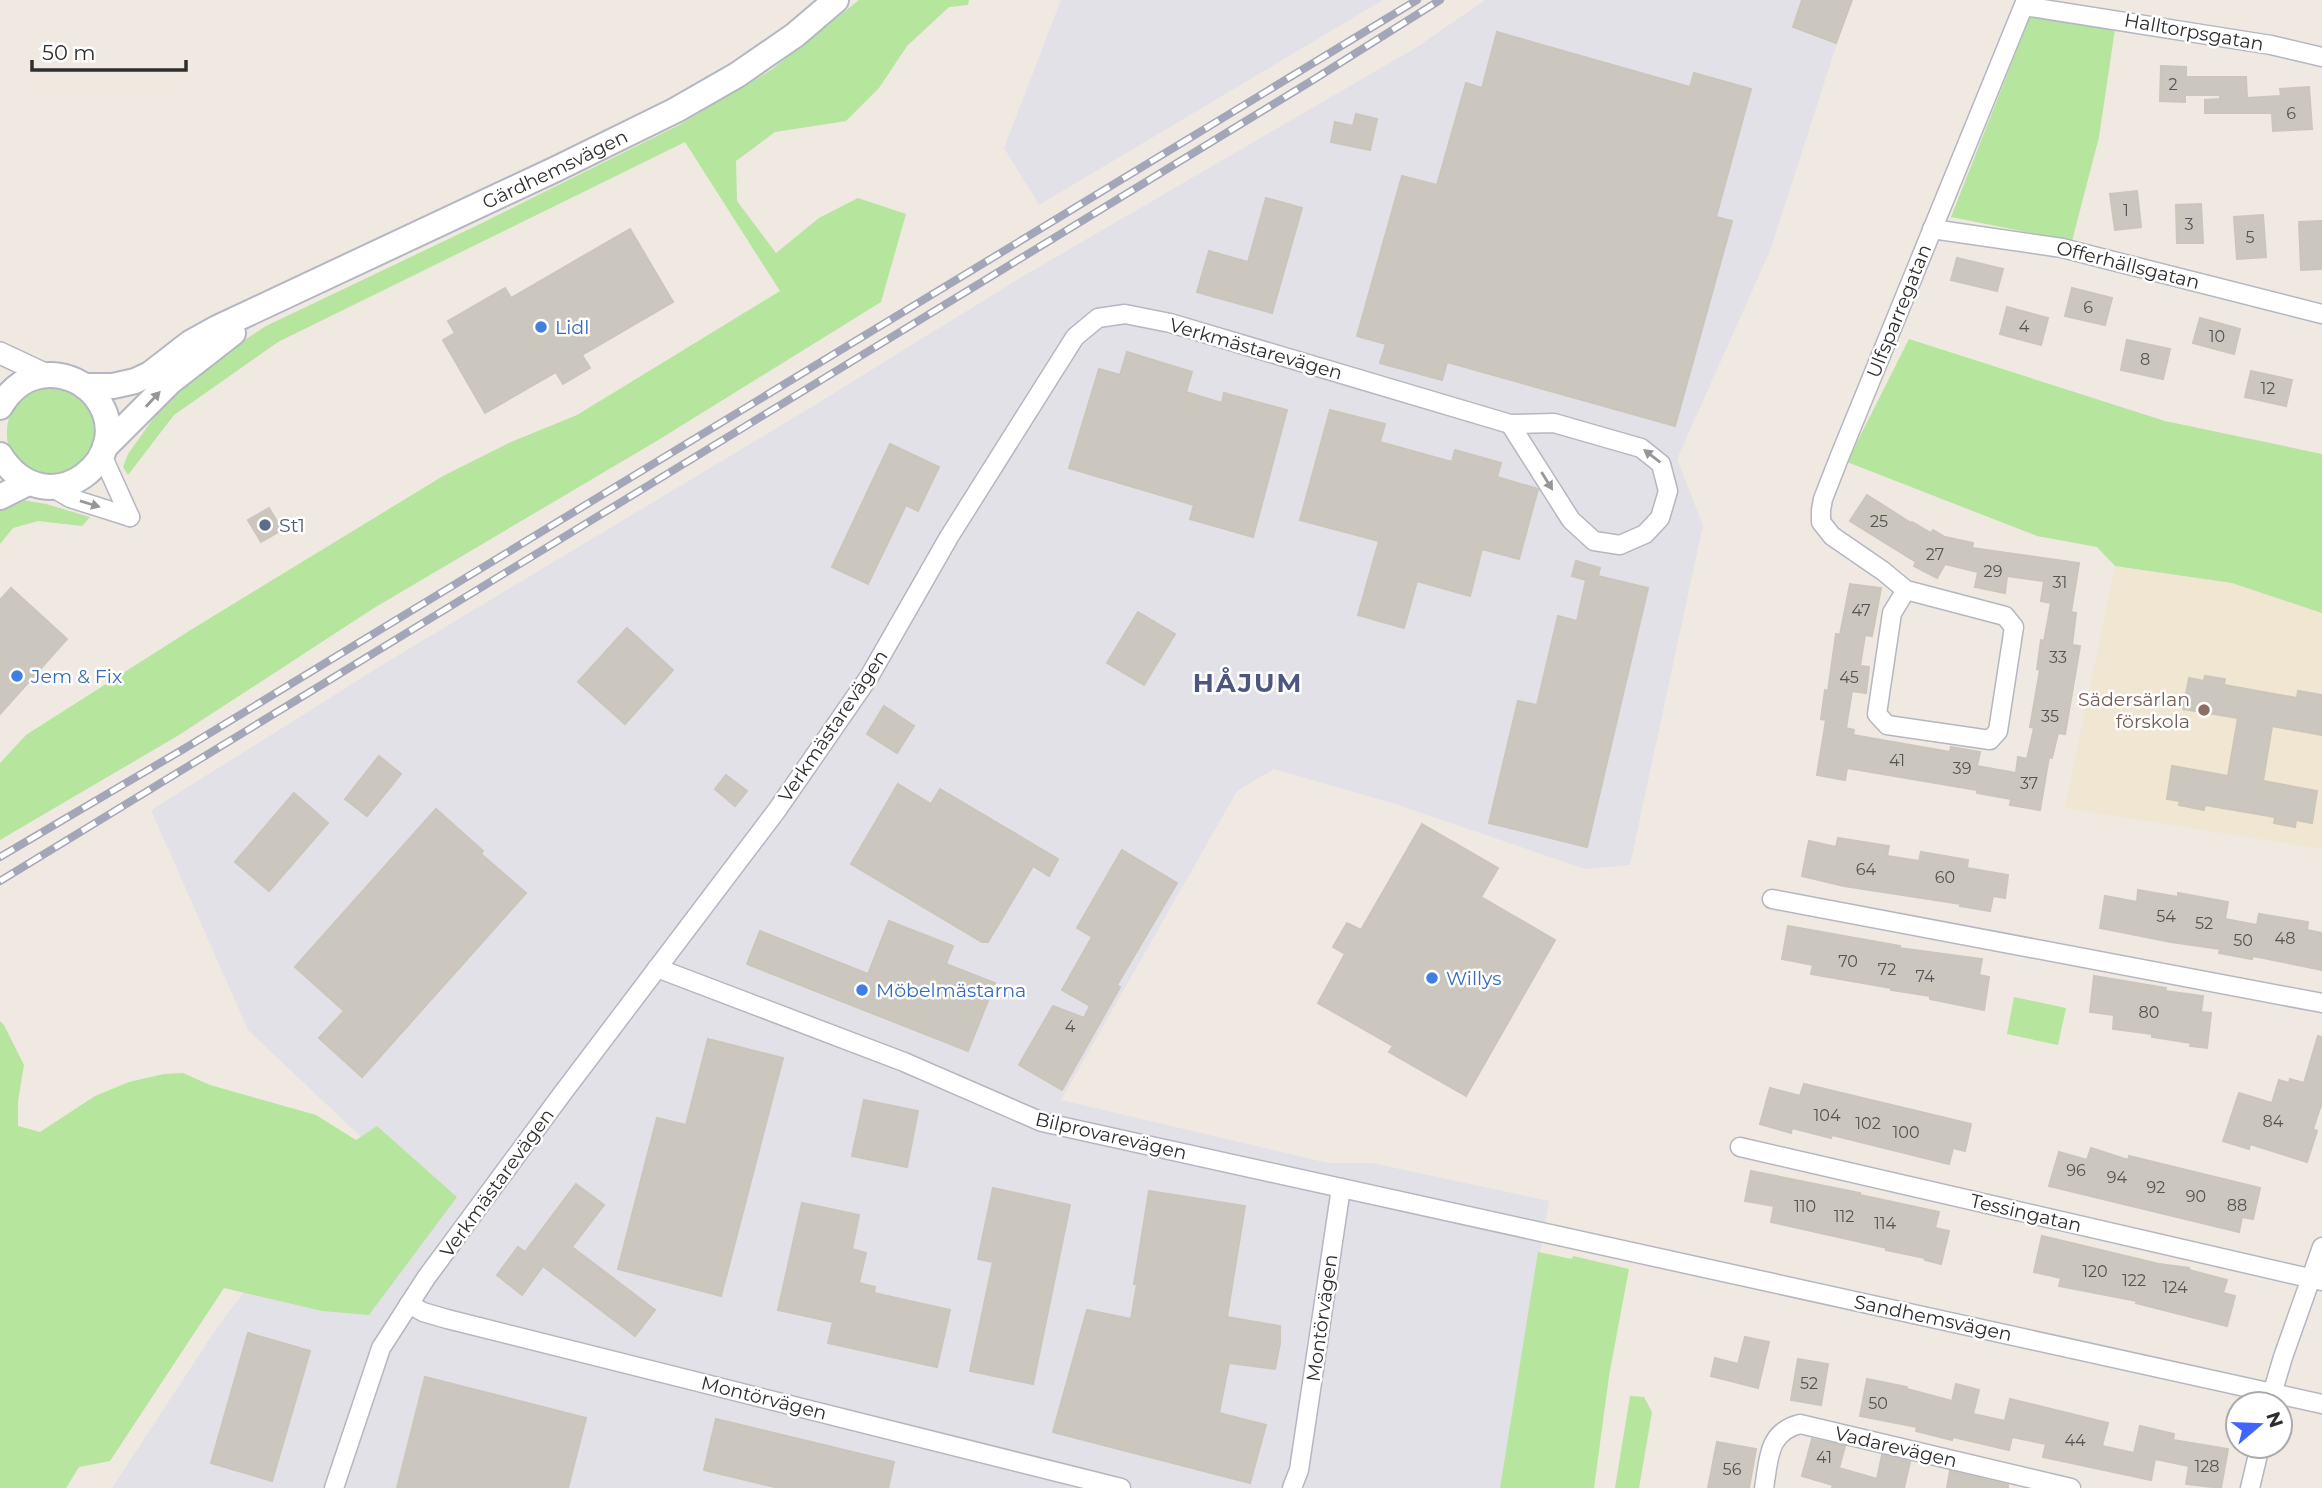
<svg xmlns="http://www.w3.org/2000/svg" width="2322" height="1488" font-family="Montserrat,sans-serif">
<rect width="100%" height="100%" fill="#efe9e1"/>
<g fill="#e3e1e8">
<path d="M 1061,0 L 1383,0 L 1039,205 L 1004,148 Z"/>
<path d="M 1485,0 L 1851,0 L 1770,251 L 1677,459 L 1703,525 L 1630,865 L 1585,869 L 1395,804 L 1274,769 L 1237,791 L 1061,1100 L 1328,1163 L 1372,1163 L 1549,1201 L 1501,1488 L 112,1488 L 218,1326 L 362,1138 L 248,1030 L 151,810 L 387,662 L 813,406 L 1020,278 L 1417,47 Z"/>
</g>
<path fill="#f0e6d1" d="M 2115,566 L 2232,583 L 2322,613 L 2322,849 L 2065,808 Z"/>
<g fill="#b6e59e">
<path d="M 859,0 L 969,0 L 968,5 L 949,7 L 907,46 L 879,88 L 846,121 L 775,132 L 736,161 L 737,201 L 776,253 L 819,218 L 858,198 L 906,214 L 881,302 L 655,442 L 374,608 L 179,735 L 0,840 L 0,763 L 26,735 L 189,631 L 443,476 L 511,442 L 577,415 L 780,291 L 685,142 L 278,342 L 174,415 L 128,475 L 123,467 L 128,454 L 160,409 L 186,382 L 223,354 L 266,326 L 482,223 L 679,125 L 771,70 Z"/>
<path d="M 2031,14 L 2115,29 L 2099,137 L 2072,241 L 1951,217 Z"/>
<path d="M 1909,339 L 2165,421 L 2322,454 L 2322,613 L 2232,583 L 2115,566 L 2097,547 L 2037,536 L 1847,462 Z"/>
<path d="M 49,387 C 84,390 108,419 91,454 C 87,462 74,470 66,476 L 32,473 C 25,466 15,457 10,448 C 7,444 7,437 7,432 C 7,407 26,392 49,387 Z"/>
<path d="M 23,500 L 46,504 L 90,517 L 82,526 L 38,521 L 13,528 L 0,544 L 0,511 Z"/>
<path d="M 2014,997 L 2066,1008 L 2058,1045 L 2007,1034 Z"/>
<path d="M 0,1021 L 4,1025 L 24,1065 L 18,1101 L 18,1126 L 40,1132 L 95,1096 L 129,1082 L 164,1074 L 183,1073 L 210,1085 L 316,1115 L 356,1140 L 377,1126 L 457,1197 L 369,1315 L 322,1311 L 224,1288 L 110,1461 L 79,1467 L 66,1488 L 0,1488 Z"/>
<path d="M 1538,1252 L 1572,1259 L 1573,1256 L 1629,1269 L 1609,1376 L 1594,1488 L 1500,1488 Z"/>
<path d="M 1630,1396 L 1644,1397 L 1652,1412 L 1639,1488 L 1615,1488 Z"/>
</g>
<g fill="#cbc7bf" stroke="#cbc5ba" stroke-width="2">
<path d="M 1802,0 L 1852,0 L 1836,43 L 1793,27 Z"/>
<path d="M 1497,32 L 1690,87 L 1694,73 L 1751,89 L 1716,217 L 1732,221 L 1675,426 L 1447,362 L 1442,380 L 1380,363 L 1386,344 L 1357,336 L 1402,176 L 1437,185 L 1466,83 L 1482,88 Z"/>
<path d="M 2161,66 L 2186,67 L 2186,77 L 2246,77 L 2247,98 L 2281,96 L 2280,89 L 2309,87 L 2312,129 L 2273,131 L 2272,113 L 2205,113 L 2205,100 L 2220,99 L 2220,95 L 2185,95 L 2185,102 L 2160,101 Z"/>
<path d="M 1356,114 L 1377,119 L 1370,150 L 1331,142 L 1335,122 L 1353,126 Z"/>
<path d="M 2137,191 L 2141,227 L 2115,230 L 2110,194 Z"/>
<path d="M 1266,198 L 1302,208 L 1272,313 L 1197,292 L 1209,251 L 1248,262 Z"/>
<path d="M 2201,204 L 2203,243 L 2177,243 L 2176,205 Z"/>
<path d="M 2263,215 L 2266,257 L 2237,259 L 2234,217 Z"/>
<path d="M 2322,221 L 2322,269 L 2301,270 L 2299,222 Z"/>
<path d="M 630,229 L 673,302 L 582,355 L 590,368 L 563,384 L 556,372 L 485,413 L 443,340 L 455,333 L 448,321 L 505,288 L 511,298 Z"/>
<path d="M 1957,258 L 2003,269 L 1997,291 L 1951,280 Z"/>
<path d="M 2072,288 L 2112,298 L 2105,325 L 2065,316 Z"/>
<path d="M 2007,307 L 2048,318 L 2041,345 L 2000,334 Z"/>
<path d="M 2200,318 L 2240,329 L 2234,354 L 2193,343 Z"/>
<path d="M 2127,340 L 2170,349 L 2163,379 L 2121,370 Z"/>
<path d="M 1127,352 L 1192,372 L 1186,392 L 1222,403 L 1224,393 L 1287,410 L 1253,537 L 1190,519 L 1194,505 L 1069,468 L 1099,369 L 1120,375 Z"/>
<path d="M 2251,371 L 2292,380 L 2286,406 L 2245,397 Z"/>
<path d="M 1330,410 L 1385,424 L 1380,442 L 1452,462 L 1455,450 L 1501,463 L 1497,477 L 1538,489 L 1519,559 L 1482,549 L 1470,596 L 1417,581 L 1404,628 L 1358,615 L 1379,541 L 1300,520 Z"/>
<path d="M 890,444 L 939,467 L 918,511 L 906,505 L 868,584 L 832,567 Z"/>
<path d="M 1867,495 L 1911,523 L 1912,522 L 1931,533 L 1933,530 L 1945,537 L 1973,543 L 1972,548 L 2079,563 L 2071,612 L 2076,613 L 2072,645 L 2080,646 L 2065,734 L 2058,733 L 2052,758 L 2049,757 L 2040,810 L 2010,805 L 2011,799 L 1977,793 L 1977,790 L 1847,768 L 1845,780 L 1817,775 L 1826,720 L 1821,719 L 1825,690 L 1828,691 L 1836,634 L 1840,635 L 1850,584 L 1881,588 L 1872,636 L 1865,635 L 1860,666 L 1869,667 L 1866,693 L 1852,691 L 1846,728 L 1854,730 L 1853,735 L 1950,752 L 1951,747 L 1980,752 L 1977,766 L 2016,773 L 2018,757 L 2027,759 L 2034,728 L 2030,727 L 2040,670 L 2037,669 L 2041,640 L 2044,641 L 2051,603 L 2041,601 L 2044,581 L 2007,576 L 2005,593 L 1975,587 L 1978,572 L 1945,564 L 1937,578 L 1914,566 L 1916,562 L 1850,521 Z"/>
<path d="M 269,508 L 282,530 L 261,542 L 248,520 Z"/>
<path d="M 1576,561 L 1600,568 L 1598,576 L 1648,588 L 1587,847 L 1489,823 L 1518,701 L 1537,705 L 1558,616 L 1577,621 L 1586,580 L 1572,576 Z"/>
<path d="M 11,588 L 67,639 L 0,714 L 0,600 Z"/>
<path d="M 1138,612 L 1175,634 L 1144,685 L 1107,663 Z"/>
<path d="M 627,628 L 673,670 L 625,724 L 578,682 Z"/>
<path d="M 2205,676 L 2225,679 L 2224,685 L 2297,698 L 2298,691 L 2322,695 L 2322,735 L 2272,726 L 2263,781 L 2317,791 L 2312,823 L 2296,820 L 2295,827 L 2274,823 L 2275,817 L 2205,805 L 2204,810 L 2179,805 L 2180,801 L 2167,799 L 2172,766 L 2228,776 L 2238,718 L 2183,709 L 2189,678 L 2204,681 Z"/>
<path d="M 884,706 L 914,726 L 897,753 L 867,734 Z"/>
<path d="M 379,756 L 401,774 L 367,816 L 345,799 Z"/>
<path d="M 726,775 L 747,791 L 735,806 L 715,789 Z"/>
<path d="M 898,784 L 931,804 L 940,789 L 1058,859 L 1049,876 L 1033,866 L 988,942 L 982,942 L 851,864 Z"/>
<path d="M 294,793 L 328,823 L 269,891 L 235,862 Z"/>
<path d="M 436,809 L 483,851 L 481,854 L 526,893 L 362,1077 L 319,1038 L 344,1011 L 295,967 Z"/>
<path d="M 1422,824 L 1498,868 L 1481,897 L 1555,940 L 1466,1096 L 1389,1052 L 1393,1046 L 1318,1003 L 1345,954 L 1333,947 L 1347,923 L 1361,930 Z"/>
<path d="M 1838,838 L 1889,846 L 1887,856 L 1919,861 L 1921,852 L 1968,860 L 1967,868 L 2008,875 L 2005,898 L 1993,896 L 1990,911 L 1960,906 L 1961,904 L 1844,886 L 1802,876 L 1809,841 L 1836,847 Z"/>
<path d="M 1122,850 L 1177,883 L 1117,985 L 1120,987 L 1062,1090 L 1019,1065 L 1053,1006 L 1084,1018 L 1090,1006 L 1062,990 L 1092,937 L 1077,928 Z"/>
<path d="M 2138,890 L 2178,897 L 2178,893 L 2228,902 L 2225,919 L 2257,925 L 2259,914 L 2308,922 L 2307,930 L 2322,933 L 2322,970 L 2253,956 L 2252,959 L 2219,953 L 2220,949 L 2171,942 L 2100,928 L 2105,896 L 2137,902 Z"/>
<path d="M 889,921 L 953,946 L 946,964 L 995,983 L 968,1051 L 747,964 L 760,931 L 868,974 Z"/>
<path d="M 1788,926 L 1900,946 L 1899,948 L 1982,959 L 1979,975 L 1989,977 L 1984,1010 L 1930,999 L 1930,996 L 1891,990 L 1891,988 L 1811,974 L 1813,965 L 1782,959 Z"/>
<path d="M 2094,976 L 2166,988 L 2165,991 L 2203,996 L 2201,1012 L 2211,1013 L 2207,1048 L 2190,1046 L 2191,1043 L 2152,1037 L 2152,1034 L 2113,1029 L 2114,1015 L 2090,1012 Z"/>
<path d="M 2318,1036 L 2322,1037 L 2322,1102 L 2313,1129 L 2317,1131 L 2307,1162 L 2250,1144 L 2249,1149 L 2223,1141 L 2239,1093 L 2272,1103 L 2279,1080 L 2289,1083 L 2290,1079 L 2304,1083 Z"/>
<path d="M 708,1039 L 783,1058 L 721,1296 L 618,1269 L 657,1118 L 686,1125 Z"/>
<path d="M 1804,1084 L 1971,1124 L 1965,1151 L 1953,1148 L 1949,1164 L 1832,1135 L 1831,1138 L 1792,1128 L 1791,1133 L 1760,1124 L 1770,1088 L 1800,1096 Z"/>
<path d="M 864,1100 L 918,1111 L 907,1167 L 852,1156 Z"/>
<path d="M 2091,1148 L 2128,1160 L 2129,1156 L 2260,1188 L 2253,1219 L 2242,1217 L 2239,1232 L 2049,1186 L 2059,1152 L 2087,1160 Z"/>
<path d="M 1751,1171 L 1860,1193 L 1860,1195 L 1939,1212 L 1935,1228 L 1949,1231 L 1941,1264 L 1925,1260 L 1925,1258 L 1886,1250 L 1887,1248 L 1771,1222 L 1774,1206 L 1745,1201 Z"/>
<path d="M 576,1184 L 604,1205 L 572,1247 L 655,1310 L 635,1336 L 543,1266 L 522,1295 L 497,1275 L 518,1247 L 525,1252 Z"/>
<path d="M 993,1188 L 1070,1205 L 1033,1384 L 970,1371 L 993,1262 L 978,1259 Z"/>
<path d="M 1149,1191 L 1245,1206 L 1227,1317 L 1280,1326 L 1280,1343 L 1275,1369 L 1229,1363 L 1219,1413 L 1266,1425 L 1250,1483 L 1053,1432 L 1087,1310 L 1131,1319 L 1137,1284 L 1134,1284 Z"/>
<path d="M 802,1203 L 859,1215 L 852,1249 L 866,1253 L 859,1283 L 875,1287 L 874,1293 L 950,1310 L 937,1367 L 828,1343 L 833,1322 L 778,1310 Z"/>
<path d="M 2042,1236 L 2159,1264 L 2189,1268 L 2189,1270 L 2227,1280 L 2223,1293 L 2235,1296 L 2227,1326 L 2136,1303 L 2137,1301 L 2059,1286 L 2061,1278 L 2034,1272 Z"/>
<path d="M 248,1333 L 310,1351 L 272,1481 L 211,1463 Z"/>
<path d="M 1745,1337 L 1769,1342 L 1758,1388 L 1711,1376 L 1715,1358 L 1738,1364 Z"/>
<path d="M 1798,1359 L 1828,1364 L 1821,1405 L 1791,1400 Z"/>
<path d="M 425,1377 L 586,1418 L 568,1488 L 397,1488 Z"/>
<path d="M 1867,1379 L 1907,1387 L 1907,1389 L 1952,1401 L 1956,1384 L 1979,1390 L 1973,1414 L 2005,1421 L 2010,1399 L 2108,1423 L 2102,1446 L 2134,1453 L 2140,1426 L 2174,1434 L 2173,1440 L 2228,1449 L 2221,1488 L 2186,1484 L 2189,1466 L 2155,1459 L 2151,1480 L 2043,1457 L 2046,1444 L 2012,1437 L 2009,1450 L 1953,1437 L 1952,1440 L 1916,1431 L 1917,1427 L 1860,1416 Z"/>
<path d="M 716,1419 L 894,1462 L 888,1488 L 779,1488 L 704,1470 Z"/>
<path d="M 1812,1439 L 1845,1446 L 1839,1468 L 1877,1479 L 1882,1455 L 1910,1462 L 1904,1488 L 1832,1488 L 1833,1485 L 1802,1476 Z"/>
<path d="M 1717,1442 L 1756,1449 L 1749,1488 L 1708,1488 Z"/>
<path d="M 1950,1471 L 2008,1485 L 2008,1488 L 1947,1488 Z"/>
</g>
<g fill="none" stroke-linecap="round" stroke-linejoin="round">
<defs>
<g id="minor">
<path d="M 2024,6 L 2271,45 L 2322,57"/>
<path d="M 1932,229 L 2062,248 L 2322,314"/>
<path d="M 102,455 L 130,517"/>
<path d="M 51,487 L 70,498 L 130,517"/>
<path d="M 1906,590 L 1892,613 L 1877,714 L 1887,725 L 1990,740 L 1998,731 L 2014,627 L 2005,616 L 1906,590 L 1883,571 L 1832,536 L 1821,522 L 1821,510 L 1823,499 L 1839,458 L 2026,0"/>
<path d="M 1772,899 L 2322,1003"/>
<path d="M 657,968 L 904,1062 L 1042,1122 L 2322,1404"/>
<path d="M 1740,1147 L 2322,1281"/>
<path d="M 409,1304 L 423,1312 L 447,1319 L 1121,1488"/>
<path d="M 2269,1404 L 2283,1357 L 2322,1247"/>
<path d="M 334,1488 L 381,1348 L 426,1278 L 562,1094 L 777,810 L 869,677 L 949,537 L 1075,337 L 1098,318 L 1125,314 L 1170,323 L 1510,424 L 1554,423 L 1641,448 L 1661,464 L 1668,491 L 1660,518 L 1645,534 L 1620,545 L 1594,541 L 1571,520 L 1510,424"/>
<path d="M 1292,1488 L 1299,1470 L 1341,1188"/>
<path d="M 1764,1488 C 1769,1460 1767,1432 1800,1424 L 2071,1488"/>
<path d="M 2250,1488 L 2260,1446"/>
</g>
<path id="tertiary" d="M 0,353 L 47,375"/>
<g id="secondary">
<path id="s1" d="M 84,386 L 113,386 L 135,381 L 150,374 L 190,343 L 217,328 L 556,169 L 676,110 L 737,75 L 795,35 L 836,0"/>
<path d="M 0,407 C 11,388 29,374 52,375 C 69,376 84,383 95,396 C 142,455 48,531 0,455"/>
<path d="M 105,447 L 170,382 L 233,333"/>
<path d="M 0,497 L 28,483"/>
</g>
</defs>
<use href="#minor" stroke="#b4b7c1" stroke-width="21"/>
<use href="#tertiary" stroke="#b4b7c1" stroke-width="24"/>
<use href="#secondary" stroke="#b4b7c1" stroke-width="28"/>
<use href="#minor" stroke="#fff" stroke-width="18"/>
<use href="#tertiary" stroke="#fff" stroke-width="21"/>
<use href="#secondary" stroke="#fff" stroke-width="24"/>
<defs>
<g id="rail">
<path d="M 0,857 L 182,750 L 1417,0"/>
<path d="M 0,881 L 1313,80 L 1440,0"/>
</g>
</defs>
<use href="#rail" stroke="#a3a6b8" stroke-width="8"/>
<use href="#rail" stroke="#fff" stroke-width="5" stroke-dasharray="16" stroke-linecap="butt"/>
</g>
<defs><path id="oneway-solid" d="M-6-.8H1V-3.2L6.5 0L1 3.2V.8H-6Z" transform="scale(1.75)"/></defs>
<g fill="#969696">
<use href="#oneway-solid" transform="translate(153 399) rotate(-47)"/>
<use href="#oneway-solid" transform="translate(1652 456) rotate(-142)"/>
<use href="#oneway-solid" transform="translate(1547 481) rotate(58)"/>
<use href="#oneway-solid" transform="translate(90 504) rotate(17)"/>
</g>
<g fill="#3f7fe0" stroke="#fff" stroke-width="2.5">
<circle cx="541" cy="327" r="7"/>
<circle cx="17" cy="676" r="7"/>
<circle cx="1432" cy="978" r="7"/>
<circle cx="862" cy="990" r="7"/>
</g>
<circle fill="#5c6f8a" stroke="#fff" stroke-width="2.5" cx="265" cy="525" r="7"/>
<circle fill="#8d6e63" stroke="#fff" stroke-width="2.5" cx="2204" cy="710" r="7"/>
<g text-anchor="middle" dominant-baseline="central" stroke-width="5" stroke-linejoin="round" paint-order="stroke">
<g font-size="16" fill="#555452">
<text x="2173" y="84">2</text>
<text x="2291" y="113">6</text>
<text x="2126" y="210">1</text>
<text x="2189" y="224">3</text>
<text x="2250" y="237">5</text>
<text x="2088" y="307">6</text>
<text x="2024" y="326">4</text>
<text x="2217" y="336">10</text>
<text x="2145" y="359">8</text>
<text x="2268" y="388">12</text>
<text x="1879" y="521">25</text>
<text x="1935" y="554">27</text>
<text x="1993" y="571">29</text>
<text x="2060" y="582">31</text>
<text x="1861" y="610">47</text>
<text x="2058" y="657">33</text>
<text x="1849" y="677">45</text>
<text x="2050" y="716">35</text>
<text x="1897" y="760">41</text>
<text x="1962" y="768">39</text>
<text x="2029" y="783">37</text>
<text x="1866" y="869">64</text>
<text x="1945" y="877">60</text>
<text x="2166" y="916">54</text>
<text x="2204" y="923">52</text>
<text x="2285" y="938">48</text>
<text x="2243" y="940">50</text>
<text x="1848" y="961">70</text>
<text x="1887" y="969">72</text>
<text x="1925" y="976">74</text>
<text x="2149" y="1012">80</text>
<text x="1070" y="1026">4</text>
<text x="1827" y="1115">104</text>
<text x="2273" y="1121">84</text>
<text x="1868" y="1123">102</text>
<text x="1906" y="1132">100</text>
<text x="2076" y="1170">96</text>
<text x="2117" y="1177">94</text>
<text x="2156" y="1187">92</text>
<text x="2196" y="1196">90</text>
<text x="2237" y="1205">88</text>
<text x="1805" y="1206">110</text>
<text x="1844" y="1216">112</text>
<text x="1885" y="1223">114</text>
<text x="2095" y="1271">120</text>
<text x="2134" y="1280">122</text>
<text x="2175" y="1287">124</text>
<text x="1809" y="1383">52</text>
<text x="1878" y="1403">50</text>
<text x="2075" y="1440">44</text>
<text x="1824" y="1457">41</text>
<text x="2207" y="1466">128</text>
<text x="1732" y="1469">56</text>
</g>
<g font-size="19" fill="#2e2e2e" stroke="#fff">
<text transform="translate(2194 32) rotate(10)">Halltorpsgatan</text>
<text stroke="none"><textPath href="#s1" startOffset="523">Gärdhemsvägen</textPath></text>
<text transform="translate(2128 265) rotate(14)">Offerhällsgatan</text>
<text transform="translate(1899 311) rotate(-68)">Ulfsparregatan</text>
<text transform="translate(1256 349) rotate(16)">Verkmästarevägen</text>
<text transform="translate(833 726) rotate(-56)">Verkmästarevägen</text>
<text transform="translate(1111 1136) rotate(13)">Bilprovarevägen</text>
<text transform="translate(497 1183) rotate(-54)">Verkmästarevägen</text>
<text transform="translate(2026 1213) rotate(13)">Tessingatan</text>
<text transform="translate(1322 1318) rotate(-82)">Montörvägen</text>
<text transform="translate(1933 1318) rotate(12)">Sandhemsvägen</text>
<text transform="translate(764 1398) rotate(14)">Montörvägen</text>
<text transform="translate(1896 1447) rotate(13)">Vadarevägen</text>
</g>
<g font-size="19" fill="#366cbe" stroke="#fff" text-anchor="start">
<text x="555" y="327">Lidl</text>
<text x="31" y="676">Jem &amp; Fix</text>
<text x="1446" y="978">Willys</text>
<text x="876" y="990">Möbelmästarna</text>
</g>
<g font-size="19" fill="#4e5e75" stroke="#fff" text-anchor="start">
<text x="279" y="525">St1</text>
</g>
<g font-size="19" fill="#785e54" stroke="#fff" text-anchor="end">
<text x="2190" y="699">Sädersärlan<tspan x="2190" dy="22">förskola</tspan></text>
</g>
<g font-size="26" font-weight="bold" letter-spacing="2" fill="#4d5680" stroke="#fff">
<text x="1248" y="683">HÅJUM</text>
</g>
</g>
<g transform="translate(2259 1425) rotate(71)"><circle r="33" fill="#ffffff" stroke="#ababab" stroke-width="2"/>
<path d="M0-5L12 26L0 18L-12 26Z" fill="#4264fb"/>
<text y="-10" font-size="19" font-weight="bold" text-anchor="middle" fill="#2e2e2e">N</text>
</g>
<path d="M32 60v10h154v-10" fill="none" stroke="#2e2e2e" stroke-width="3.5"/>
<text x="42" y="60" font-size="21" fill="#2e2e2e" stroke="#ffffff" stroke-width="5" paint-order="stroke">50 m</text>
</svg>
